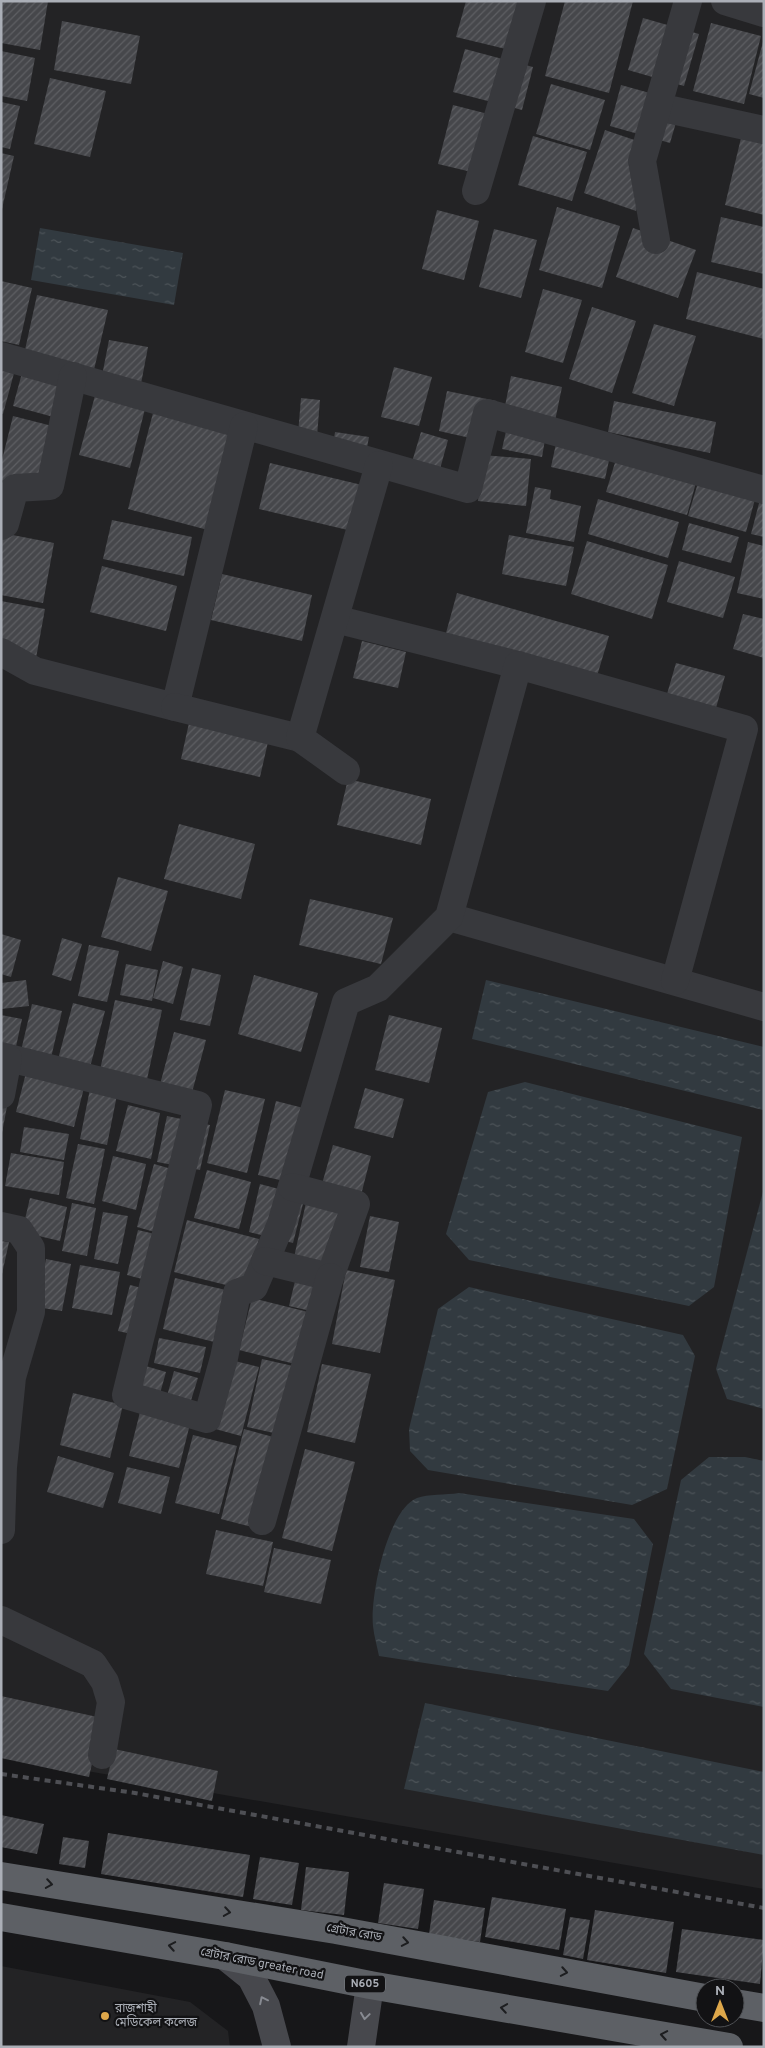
<svg xmlns="http://www.w3.org/2000/svg" width="765" height="2048" font-family="Overpass,'Noto Sans Bengali',sans-serif">
<defs>
<pattern id="water-ripples" width="26" height="14" patternUnits="userSpaceOnUse" patternTransform="scale(1.25)"><rect width="26" height="14" fill="#323a40"/><path d="M2 4q2-2 4 0t4 0M15 11q2-2 4 0t4 0" fill="none" stroke="#4d5459"/></pattern>
<pattern id="building-hatch" width="6" height="6" patternUnits="userSpaceOnUse" patternTransform="scale(1.25)"><rect width="6" height="6" fill="#46474b"/><path d="M-1 1l2-2M0 6l6-6M5 7l2-2" fill="none" stroke="#5e5f63"/></pattern>
</defs>
<rect width="100%" height="100%" fill="#171719"/>
<g fill="#232325">
<path d="M 1,1 L 764,1 L 764,1889 L 1,1756 Z"/>
<path d="M 1,1966 L 190,2002 L 228,2031 L 230,2047 L 1,2047 Z"/>
</g>
<g fill="url(#water-ripples)">
<path d="M 40,228 L 183,253 L 174,305 L 31,280 Z"/>
<path d="M 486,980 L 764,1047 L 763,1110 L 472,1039 Z"/>
<path d="M 525,1082 L 742,1137 L 714,1287 L 689,1306 L 469,1260 L 446,1234 L 488,1092 Z"/>
<path d="M 764,1188 L 764,1409 L 727,1399 L 716,1369 Z"/>
<path d="M 469,1287 L 683,1335 L 695,1356 L 667,1489 L 632,1505 L 428,1470 L 410,1451 L 409,1429 L 438,1309 Z"/>
<path d="M 709,1457 L 745,1457 L 764,1461 L 764,1707 L 671,1689 L 644,1654 L 681,1480 Z"/>
<path d="M 459,1493 L 634,1519 L 653,1544 L 629,1665 L 608,1691 L 379,1656 C 377,1646 374,1636 373,1626 C 370,1597 387,1510 417,1498 C 428,1494 446,1495 459,1493 Z"/>
<path d="M 425,1703 L 764,1772 L 764,1855 L 404,1789 Z"/>
</g>
<g fill="url(#building-hatch)">
<path d="M 1,1 L 48,1 L 40,50 L 1,43 Z"/>
<path d="M 466,1 L 539,1 L 526,54 L 456,37 Z"/>
<path d="M 565,1 L 633,1 L 609,93 L 545,76 Z"/>
<path d="M 643,18 L 699,34 L 684,86 L 628,70 Z"/>
<path d="M 62,21 L 140,36 L 131,84 L 54,70 Z"/>
<path d="M 711,23 L 761,36 L 744,104 L 693,91 Z"/>
<path d="M 764,38 L 764,98 L 749,94 Z"/>
<path d="M 465,49 L 533,67 L 522,110 L 453,92 Z"/>
<path d="M 1,51 L 35,58 L 27,101 L 1,96 Z"/>
<path d="M 50,78 L 106,91 L 90,157 L 34,144 Z"/>
<path d="M 551,84 L 605,100 L 590,150 L 536,134 Z"/>
<path d="M 621,85 L 682,102 L 670,143 L 610,126 Z"/>
<path d="M 1,102 L 20,106 L 10,149 L 1,147 Z"/>
<path d="M 453,105 L 496,116 L 480,174 L 438,164 Z"/>
<path d="M 605,130 L 658,148 L 636,211 L 584,193 Z"/>
<path d="M 533,136 L 587,152 L 572,201 L 518,185 Z"/>
<path d="M 741,138 L 764,144 L 764,215 L 725,205 Z"/>
<path d="M 1,153 L 14,156 L 2,209 L 1,209 Z"/>
<path d="M 557,207 L 620,226 L 602,288 L 539,270 Z"/>
<path d="M 437,210 L 479,221 L 464,280 L 422,269 Z"/>
<path d="M 721,217 L 764,227 L 764,274 L 711,262 Z"/>
<path d="M 633,228 L 696,250 L 678,298 L 616,277 Z"/>
<path d="M 494,229 L 537,240 L 521,298 L 479,287 Z"/>
<path d="M 697,272 L 764,289 L 764,339 L 686,319 Z"/>
<path d="M 1,281 L 32,288 L 19,345 L 1,341 Z"/>
<path d="M 543,289 L 582,300 L 563,363 L 525,352 Z"/>
<path d="M 37,295 L 108,310 L 93,374 L 23,359 Z"/>
<path d="M 592,307 L 636,321 L 612,393 L 569,379 Z"/>
<path d="M 654,324 L 696,336 L 674,406 L 632,393 Z"/>
<path d="M 109,340 L 148,347 L 140,389 L 101,381 Z"/>
<path d="M 1,358 L 17,362 L 3,414 L 1,413 Z"/>
<path d="M 394,367 L 432,377 L 419,426 L 381,417 Z"/>
<path d="M 22,373 L 81,389 L 72,422 L 13,406 Z"/>
<path d="M 511,376 L 562,387 L 555,421 L 504,411 Z"/>
<path d="M 447,391 L 497,401 L 488,442 L 439,431 Z"/>
<path d="M 96,392 L 146,405 L 130,468 L 79,455 Z"/>
<path d="M 301,398 L 320,400 L 317,436 L 298,434 Z"/>
<path d="M 614,401 L 716,422 L 710,453 L 608,432 Z"/>
<path d="M 153,413 L 233,434 L 208,530 L 128,509 Z"/>
<path d="M 13,416 L 64,429 L 48,492 L 1,480 L 1,464 Z"/>
<path d="M 507,427 L 546,434 L 542,457 L 502,449 Z"/>
<path d="M 335,432 L 369,437 L 365,458 L 332,452 Z"/>
<path d="M 421,432 L 448,440 L 437,480 L 409,472 Z"/>
<path d="M 557,439 L 611,451 L 605,479 L 551,467 Z"/>
<path d="M 482,455 L 531,459 L 526,506 L 478,501 Z"/>
<path d="M 617,456 L 697,479 L 687,515 L 606,492 Z"/>
<path d="M 270,463 L 362,485 L 352,531 L 259,509 Z"/>
<path d="M 700,476 L 757,492 L 746,532 L 688,516 Z"/>
<path d="M 764,484 L 764,537 L 751,534 Z"/>
<path d="M 535,487 L 551,490 L 550,499 L 581,506 L 574,542 L 526,533 Z"/>
<path d="M 598,499 L 679,522 L 668,558 L 588,534 Z"/>
<path d="M 112,520 L 192,537 L 184,576 L 103,559 Z"/>
<path d="M 689,523 L 739,537 L 731,563 L 682,550 Z"/>
<path d="M 2,533 L 54,543 L 43,603 L 1,595 Z"/>
<path d="M 509,535 L 574,547 L 566,586 L 502,574 Z"/>
<path d="M 587,541 L 668,565 L 652,619 L 571,594 Z"/>
<path d="M 748,542 L 764,546 L 764,599 L 737,593 Z"/>
<path d="M 679,561 L 735,577 L 723,618 L 667,602 Z"/>
<path d="M 102,566 L 177,586 L 166,631 L 90,612 Z"/>
<path d="M 222,574 L 312,595 L 302,641 L 211,620 Z"/>
<path d="M 457,593 L 609,636 L 597,676 L 446,633 Z"/>
<path d="M 1,601 L 45,609 L 34,669 L 1,663 Z"/>
<path d="M 743,614 L 764,619 L 764,658 L 733,649 Z"/>
<path d="M 362,641 L 406,652 L 398,688 L 353,678 Z"/>
<path d="M 676,663 L 725,676 L 714,715 L 665,701 Z"/>
<path d="M 189,723 L 268,742 L 260,777 L 181,759 Z"/>
<path d="M 348,779 L 431,799 L 421,845 L 337,825 Z"/>
<path d="M 179,824 L 255,844 L 241,899 L 164,879 Z"/>
<path d="M 118,877 L 168,891 L 151,951 L 101,937 Z"/>
<path d="M 310,899 L 393,918 L 381,964 L 299,945 Z"/>
<path d="M 1,934 L 21,940 L 11,977 L 1,974 Z"/>
<path d="M 62,938 L 82,944 L 71,981 L 52,975 Z"/>
<path d="M 89,945 L 119,951 L 107,1002 L 78,996 Z"/>
<path d="M 163,961 L 183,967 L 173,1004 L 153,998 Z"/>
<path d="M 126,964 L 158,970 L 152,1001 L 120,995 Z"/>
<path d="M 192,968 L 221,975 L 210,1026 L 180,1020 Z"/>
<path d="M 254,975 L 318,993 L 301,1052 L 238,1034 Z"/>
<path d="M 26,980 L 29,1006 L 1,1009 L 1,983 Z"/>
<path d="M 115,1000 L 162,1010 L 146,1084 L 99,1075 Z"/>
<path d="M 73,1003 L 105,1011 L 89,1071 L 57,1063 Z"/>
<path d="M 32,1004 L 62,1011 L 50,1062 L 20,1055 Z"/>
<path d="M 1,1015 L 22,1019 L 15,1051 L 1,1048 Z"/>
<path d="M 389,1015 L 442,1028 L 429,1083 L 375,1070 Z"/>
<path d="M 174,1032 L 206,1040 L 190,1100 L 158,1092 Z"/>
<path d="M 28,1065 L 86,1080 L 74,1127 L 16,1112 Z"/>
<path d="M 1,1084 L 11,1085 L 2,1133 L 1,1133 Z"/>
<path d="M 91,1084 L 118,1090 L 107,1145 L 80,1139 Z"/>
<path d="M 365,1088 L 404,1099 L 393,1138 L 354,1128 Z"/>
<path d="M 225,1090 L 265,1099 L 247,1173 L 207,1163 Z"/>
<path d="M 276,1101 L 315,1111 L 297,1184 L 258,1175 Z"/>
<path d="M 128,1105 L 160,1113 L 151,1159 L 116,1151 Z"/>
<path d="M 167,1116 L 210,1125 L 200,1170 L 157,1162 Z"/>
<path d="M 24,1127 L 69,1134 L 64,1160 L 20,1152 Z"/>
<path d="M 78,1144 L 105,1149 L 94,1204 L 66,1198 Z"/>
<path d="M 333,1145 L 371,1156 L 361,1195 L 322,1184 Z"/>
<path d="M 11,1153 L 64,1162 L 59,1195 L 5,1186 Z"/>
<path d="M 113,1156 L 146,1164 L 136,1210 L 102,1201 Z"/>
<path d="M 154,1164 L 193,1175 L 176,1238 L 137,1227 Z"/>
<path d="M 207,1170 L 251,1182 L 239,1229 L 194,1218 Z"/>
<path d="M 260,1184 L 305,1196 L 293,1243 L 249,1232 Z"/>
<path d="M 309,1189 L 356,1204 L 341,1273 L 293,1262 Z"/>
<path d="M 30,1198 L 67,1207 L 60,1241 L 22,1232 Z"/>
<path d="M 72,1203 L 96,1208 L 87,1256 L 62,1251 Z"/>
<path d="M 103,1212 L 128,1216 L 118,1264 L 94,1259 Z"/>
<path d="M 370,1216 L 399,1222 L 389,1272 L 360,1267 Z"/>
<path d="M 187,1220 L 259,1239 L 246,1290 L 174,1272 Z"/>
<path d="M 138,1230 L 171,1238 L 161,1284 L 127,1275 Z"/>
<path d="M 1,1241 L 9,1242 L 2,1274 L 1,1274 Z"/>
<path d="M 46,1259 L 71,1264 L 62,1311 L 36,1307 Z"/>
<path d="M 80,1265 L 120,1272 L 112,1315 L 72,1308 Z"/>
<path d="M 346,1270 L 395,1280 L 380,1353 L 332,1344 Z"/>
<path d="M 296,1277 L 335,1287 L 328,1315 L 289,1306 Z"/>
<path d="M 175,1278 L 247,1295 L 234,1347 L 163,1329 Z"/>
<path d="M 130,1285 L 162,1293 L 153,1339 L 118,1331 Z"/>
<path d="M 252,1298 L 324,1316 L 311,1368 L 239,1350 Z"/>
<path d="M 159,1338 L 206,1347 L 200,1373 L 154,1363 Z"/>
<path d="M 215,1356 L 259,1367 L 241,1436 L 197,1424 Z"/>
<path d="M 262,1359 L 311,1370 L 296,1438 L 247,1427 Z"/>
<path d="M 132,1362 L 166,1372 L 159,1397 L 124,1388 Z"/>
<path d="M 322,1364 L 371,1374 L 355,1443 L 307,1432 Z"/>
<path d="M 174,1371 L 198,1378 L 188,1410 L 165,1403 Z"/>
<path d="M 73,1393 L 123,1405 L 110,1458 L 60,1445 Z"/>
<path d="M 142,1404 L 192,1416 L 179,1468 L 129,1456 Z"/>
<path d="M 244,1429 L 295,1443 L 271,1532 L 221,1519 Z"/>
<path d="M 193,1435 L 237,1446 L 219,1514 L 175,1503 Z"/>
<path d="M 305,1449 L 355,1462 L 332,1551 L 282,1538 Z"/>
<path d="M 58,1456 L 114,1473 L 103,1508 L 47,1492 Z"/>
<path d="M 127,1467 L 170,1477 L 161,1514 L 118,1503 Z"/>
<path d="M 216,1530 L 273,1542 L 263,1586 L 206,1574 Z"/>
<path d="M 274,1548 L 331,1560 L 321,1604 L 264,1592 Z"/>
<path d="M 1,1696 L 102,1718 L 89,1777 L 1,1758 Z"/>
<path d="M 114,1749 L 218,1771 L 212,1801 L 107,1779 Z"/>
<path d="M 1,1815 L 44,1824 L 37,1854 L 1,1847 Z"/>
<path d="M 108,1833 L 250,1855 L 243,1897 L 101,1874 Z"/>
<path d="M 63,1837 L 89,1841 L 85,1868 L 59,1864 Z"/>
<path d="M 260,1857 L 299,1863 L 292,1905 L 253,1899 Z"/>
<path d="M 306,1867 L 349,1872 L 344,1915 L 301,1910 Z"/>
<path d="M 384,1883 L 424,1889 L 418,1929 L 378,1923 Z"/>
<path d="M 492,1897 L 566,1909 L 559,1950 L 485,1937 Z"/>
<path d="M 434,1900 L 485,1908 L 480,1942 L 429,1934 Z"/>
<path d="M 595,1910 L 674,1922 L 666,1973 L 587,1960 Z"/>
<path d="M 570,1917 L 590,1920 L 583,1959 L 563,1955 Z"/>
<path d="M 682,1929 L 764,1940 L 760,1984 L 676,1972 Z"/>
</g>
<g fill="none" stroke-linecap="round" stroke-linejoin="round">
<g stroke="#38393d" stroke-width="28">
<path d="M 725,1 L 764,13"/>
<path d="M 658,107 L 764,130"/>
<path d="M 476,191 L 532,1"/>
<path d="M 656,240 L 642,161 L 688,1"/>
<path d="M 1,356 L 468,489 L 487,413 L 764,490"/>
<path d="M 1,526 L 5,524 L 15,488 L 50,486 L 73,376"/>
<path d="M 335,619 L 518,665"/>
<path d="M 1,652 L 35,671 L 175,707 L 244,426"/>
<path d="M 175,707 L 300,738"/>
<path d="M 346,771 L 300,738 L 379,465"/>
<path d="M 449,917 L 764,1007"/>
<path d="M 1,1056 L 198,1105 L 126,1395 L 207,1419 L 224,1358 L 237,1293 L 254,1287 L 281,1224 L 346,1002 L 378,988 L 449,917 L 518,665 L 744,729 L 675,981"/>
<path d="M 1,1095 L 8,1058"/>
<path d="M 1,1226 L 19,1230 L 31,1248 L 31,1312 L 12,1377 L 3,1467 L 1,1530"/>
<path d="M 265,1261 L 330,1277 L 356,1204 L 292,1187"/>
<path d="M 262,1521 L 330,1277"/>
<path d="M 1,1620 L 93,1664 L 105,1682 L 111,1702 L 102,1755"/>
</g>
<g stroke="#47484d" stroke-width="28">
<path d="M 225,1956 L 251,1977 L 266,2006 L 277,2047"/>
<path d="M 361,2047 L 370,1985"/>
</g>
<g stroke="#5d6065" stroke-width="28">
<path d="M 1,1876 L 336,1930 L 705,1998"/>
<path d="M 1,1917 L 225,1956 L 370,1985 L 729,2047"/>
<path d="M 735,2003 L 764,2008"/>
</g>
<path stroke="#4e4f54" stroke-width="4" stroke-dasharray="6 5" stroke-linecap="butt" d="M 1,1774 L 135,1793 L 764,1908"/>
</g>
<defs><path id="oneway-chevron" d="M-2-3.5L2.5 0L-2 3.5" fill="none" stroke-width="1.6" stroke-linecap="round" stroke-linejoin="round" transform="scale(1.25)"/></defs>
<g stroke="#1d1e20">
<use href="#oneway-chevron" transform="translate(49 1884) rotate(9)"/>
<use href="#oneway-chevron" transform="translate(227 1912) rotate(9)"/>
<use href="#oneway-chevron" transform="translate(405 1942) rotate(10)"/>
<use href="#oneway-chevron" transform="translate(172 1946) rotate(-170)"/>
<use href="#oneway-chevron" transform="translate(564 1972) rotate(10)"/>
<use href="#oneway-chevron" transform="translate(504 2008) rotate(-171)"/>
<use href="#oneway-chevron" transform="translate(664 2035) rotate(-170)"/>
</g>
<g stroke="#888b92">
<use href="#oneway-chevron" transform="translate(263 2000) rotate(-116)"/>
<use href="#oneway-chevron" transform="translate(365 2016) rotate(98)"/>
</g>
<circle fill="#dea74a" stroke="#121214" stroke-width="2" cx="105" cy="2016" r="5"/>
<g text-anchor="middle" dominant-baseline="central" stroke-width="4.5" stroke-linejoin="round" paint-order="stroke">
<rect fill="#121214" stroke="#7d8086" stroke-width="1" x="345" y="1975.5" width="40" height="17" rx="4"/>
<g font-size="11" font-weight="bold" fill="#abafb7">
<text x="365" y="1984">N605</text>
</g>
<g font-size="12" fill="#abafb7" stroke="#121214">
<text transform="translate(354 1933) rotate(10)">গ্রেটার রোড</text>
<text transform="translate(262 1964) rotate(11)">গ্রেটার রোড greater road</text>
</g>
<g font-size="12" fill="#abafb7" stroke="#121214" text-anchor="start">
<text x="115" y="2009">রাজশাহী<tspan x="115" dy="14">মেডিকেল কলেজ</tspan></text>
</g>
</g>
<rect width="765" height="2048" fill="none" stroke="#abafb7" stroke-width="5"/>
<g transform="translate(720 2003)"><circle r="24" fill="#121214" stroke="#4f5155"/>
<path d="M0-4L9 19L0 12L-9 19Z" fill="#dea74a"/>
<text y="-8" font-size="14" font-weight="bold" text-anchor="middle" fill="#abafb7">N</text>
</g>
</svg>
